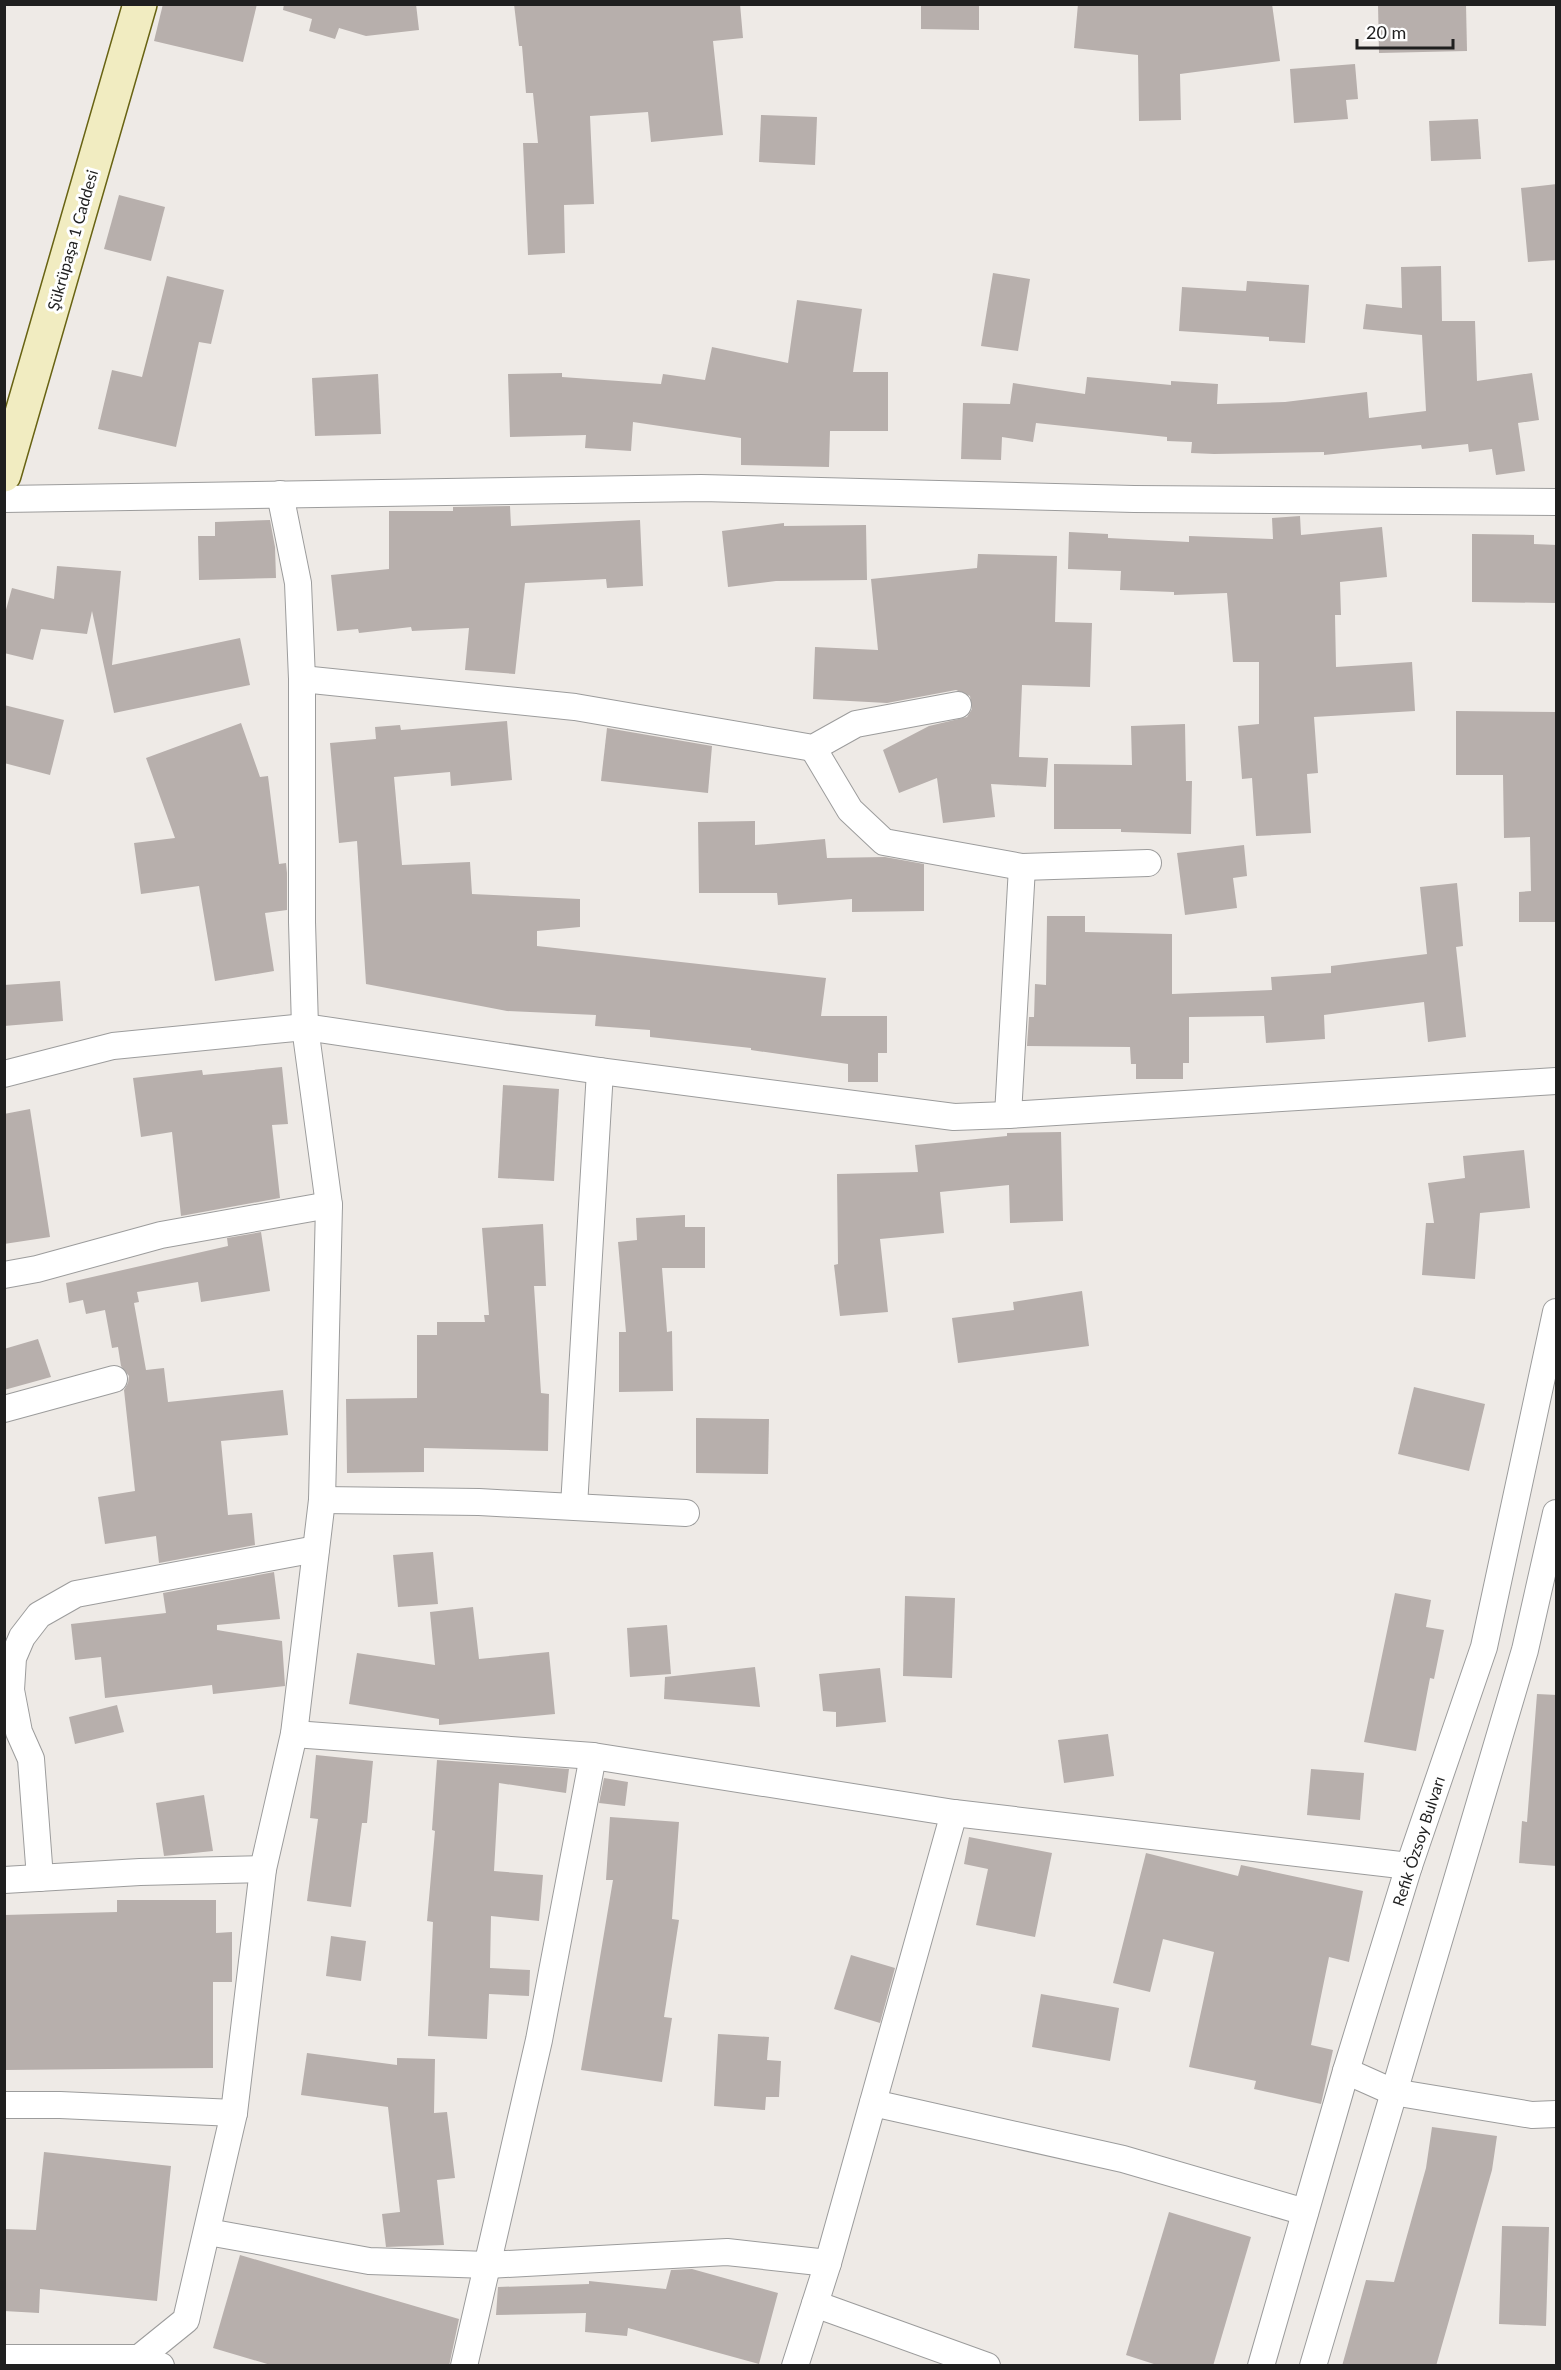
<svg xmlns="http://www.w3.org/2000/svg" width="1561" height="2370" font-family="Lato,sans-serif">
<rect width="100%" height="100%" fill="#eeeae6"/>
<g fill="#b7afac">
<path d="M 163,4 L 257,4 L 243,62 L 154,41 Z"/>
<path d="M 284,4 L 416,4 L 419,30 L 366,36 L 339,28 L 335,39 L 309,31 L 312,19 L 283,10 Z"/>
<path d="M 514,4 L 740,4 L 743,38 L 713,41 L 723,135 L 651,142 L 648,112 L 590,116 L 594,204 L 564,205 L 565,253 L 528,255 L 523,143 L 538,143 L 533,93 L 526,93 L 522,46 L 519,46 Z"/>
<path d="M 921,4 L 979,4 L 979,30 L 921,29 Z"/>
<path d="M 1078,4 L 1272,4 L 1280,61 L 1180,74 L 1181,120 L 1139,121 L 1138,55 L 1074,48 Z"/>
<path d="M 1378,4 L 1466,4 L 1467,51 L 1379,53 Z"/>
<path d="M 1355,64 L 1358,99 L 1346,100 L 1348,119 L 1294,123 L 1290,69 Z"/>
<path d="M 761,115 L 817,117 L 815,165 L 759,162 Z"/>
<path d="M 1478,119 L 1481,159 L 1431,161 L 1429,121 Z"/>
<path d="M 1557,184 L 1557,260 L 1528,262 L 1521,188 Z"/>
<path d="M 119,195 L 165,207 L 151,261 L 104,249 Z"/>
<path d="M 1441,266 L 1442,321 L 1475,321 L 1477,381 L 1532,373 L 1539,420 L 1518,423 L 1525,471 L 1496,475 L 1492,449 L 1469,452 L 1468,444 L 1422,449 L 1421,445 L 1324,455 L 1324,452 L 1214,454 L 1191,453 L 1192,442 L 1167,441 L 1167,437 L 1036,423 L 1033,442 L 1002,437 L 1001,460 L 961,459 L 963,403 L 1010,404 L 1013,383 L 1085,394 L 1087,377 L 1171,385 L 1171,381 L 1218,384 L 1217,404 L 1285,402 L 1367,392 L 1369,418 L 1426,411 L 1422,335 L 1363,329 L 1366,304 L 1402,308 L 1401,267 Z"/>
<path d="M 993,273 L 1030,279 L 1018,351 L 981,346 Z"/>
<path d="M 167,276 L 224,290 L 211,344 L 199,342 L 176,447 L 98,429 L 112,370 L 142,377 Z"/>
<path d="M 1247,281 L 1309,285 L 1305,343 L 1269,341 L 1269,337 L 1179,331 L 1182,287 L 1246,291 Z"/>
<path d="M 797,300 L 862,309 L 853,372 L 888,372 L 888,431 L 830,431 L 829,467 L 741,465 L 741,438 L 633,422 L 631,451 L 585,448 L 586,435 L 510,437 L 508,374 L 562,373 L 562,377 L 661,384 L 663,374 L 705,380 L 712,347 L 788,363 Z"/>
<path d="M 378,374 L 381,434 L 315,436 L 312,378 Z"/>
<path d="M 510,506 L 511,526 L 640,520 L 643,586 L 607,588 L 606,579 L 525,583 L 515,674 L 465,670 L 469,628 L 412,631 L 411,627 L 359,633 L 358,629 L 337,631 L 331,575 L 389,569 L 389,511 L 453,511 L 453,507 Z"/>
<path d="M 1300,516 L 1301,535 L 1382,527 L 1387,577 L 1340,582 L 1341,615 L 1335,615 L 1336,667 L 1412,662 L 1415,711 L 1314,717 L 1318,773 L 1307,774 L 1311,833 L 1256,836 L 1252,778 L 1242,779 L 1238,726 L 1259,724 L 1259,662 L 1233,662 L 1227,593 L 1174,595 L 1174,592 L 1120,590 L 1121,571 L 1068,569 L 1069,532 L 1108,534 L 1108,538 L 1189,542 L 1189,536 L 1273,539 L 1272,518 Z"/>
<path d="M 270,520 L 275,547 L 276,578 L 199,580 L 198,536 L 215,536 L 215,522 Z"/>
<path d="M 784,523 L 784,526 L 866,525 L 867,580 L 776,581 L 728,587 L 722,531 Z"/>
<path d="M 1472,534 L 1534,535 L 1534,544 L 1557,545 L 1557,603 L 1472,602 Z"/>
<path d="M 978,554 L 1057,556 L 1055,622 L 1092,623 L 1090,687 L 1022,685 L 1019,757 L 1048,758 L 1046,787 L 991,784 L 995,817 L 943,823 L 937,778 L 899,793 L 883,750 L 929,726 L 967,717 L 972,709 L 970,696 L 956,690 L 887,703 L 813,699 L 815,647 L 878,650 L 871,579 L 977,568 Z"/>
<path d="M 57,566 L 121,571 L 112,665 L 240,638 L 250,685 L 114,713 L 92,611 L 87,634 L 41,629 L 33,660 L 4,653 L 4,617 L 12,588 L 54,599 Z"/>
<path d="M 4,705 L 64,720 L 50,775 L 4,763 Z"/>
<path d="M 1456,711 L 1557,712 L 1557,922 L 1519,922 L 1519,892 L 1531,891 L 1530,837 L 1504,838 L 1503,775 L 1456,775 Z"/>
<path d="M 507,721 L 512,780 L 451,786 L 450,772 L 394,777 L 402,865 L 470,862 L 472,894 L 580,899 L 580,927 L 537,931 L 537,946 L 826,978 L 821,1016 L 887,1016 L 887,1053 L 878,1053 L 878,1082 L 848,1082 L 848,1064 L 751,1050 L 751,1048 L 650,1037 L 650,1030 L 595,1026 L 596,1015 L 507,1011 L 366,984 L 357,841 L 339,843 L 330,743 L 376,739 L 375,727 L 400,725 L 401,730 Z"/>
<path d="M 241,723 L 260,777 L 268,776 L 279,864 L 286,863 L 287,873 L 287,910 L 265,913 L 274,971 L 215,981 L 199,886 L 141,894 L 134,843 L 175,838 L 146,758 Z"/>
<path d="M 1185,724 L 1186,781 L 1192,781 L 1191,834 L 1121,832 L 1121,829 L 1054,829 L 1054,764 L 1132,765 L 1131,726 Z"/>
<path d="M 607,728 L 712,746 L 708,793 L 601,781 Z"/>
<path d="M 755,821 L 755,845 L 825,839 L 827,858 L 885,857 L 924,864 L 924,911 L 852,912 L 852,899 L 778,905 L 777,893 L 699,893 L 698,822 Z"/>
<path d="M 1244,845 L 1247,876 L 1233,878 L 1237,908 L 1185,915 L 1177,853 Z"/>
<path d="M 1457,883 L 1463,946 L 1456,947 L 1466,1037 L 1428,1042 L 1424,1002 L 1324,1015 L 1325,1039 L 1266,1043 L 1264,1016 L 1189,1017 L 1189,1063 L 1183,1063 L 1183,1079 L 1136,1079 L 1136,1064 L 1131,1064 L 1130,1047 L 1027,1046 L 1029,1017 L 1034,1017 L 1035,984 L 1046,985 L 1047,916 L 1085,916 L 1085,932 L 1172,934 L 1172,994 L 1272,990 L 1271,977 L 1331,973 L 1331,966 L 1427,954 L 1420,887 Z"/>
<path d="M 60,981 L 63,1021 L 4,1026 L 4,985 Z"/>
<path d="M 282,1067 L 288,1124 L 272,1125 L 280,1198 L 181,1216 L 172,1132 L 141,1137 L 133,1078 L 202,1070 L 203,1075 Z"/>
<path d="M 503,1085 L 559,1089 L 554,1181 L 498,1178 Z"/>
<path d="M 30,1109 L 50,1237 L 4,1244 L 4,1114 Z"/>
<path d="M 1061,1132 L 1063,1221 L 1010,1223 L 1009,1185 L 940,1192 L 944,1233 L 880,1239 L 888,1312 L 840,1316 L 834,1265 L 838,1264 L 837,1174 L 918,1172 L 915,1145 L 1007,1136 L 1007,1133 Z"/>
<path d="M 1524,1150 L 1530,1208 L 1480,1213 L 1475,1279 L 1422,1275 L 1426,1223 L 1434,1223 L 1428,1183 L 1465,1178 L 1463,1156 Z"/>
<path d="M 685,1215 L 685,1227 L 705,1227 L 705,1268 L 662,1268 L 667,1332 L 672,1331 L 673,1391 L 619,1392 L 619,1332 L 626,1332 L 618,1242 L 637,1240 L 636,1218 Z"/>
<path d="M 543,1224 L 546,1286 L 534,1286 L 541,1393 L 549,1394 L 548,1451 L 424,1448 L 424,1472 L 347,1473 L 346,1399 L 417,1398 L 417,1335 L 437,1335 L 437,1322 L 485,1322 L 484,1315 L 489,1315 L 482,1228 Z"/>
<path d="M 261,1232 L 270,1291 L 201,1302 L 198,1282 L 137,1292 L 139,1302 L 134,1303 L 146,1370 L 164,1368 L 168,1402 L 283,1390 L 288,1435 L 221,1441 L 228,1515 L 252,1513 L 255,1545 L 159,1563 L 156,1536 L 105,1544 L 98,1497 L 135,1491 L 124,1390 L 128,1383 L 129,1376 L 121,1366 L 118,1347 L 112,1348 L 105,1310 L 86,1314 L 83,1300 L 69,1303 L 66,1283 L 228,1246 L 227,1238 Z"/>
<path d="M 1082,1291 L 1089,1346 L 958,1363 L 952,1318 L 1014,1310 L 1013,1302 Z"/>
<path d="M 38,1339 L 51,1377 L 4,1390 L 4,1349 Z"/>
<path d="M 1414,1387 L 1485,1404 L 1469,1471 L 1398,1454 Z"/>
<path d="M 696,1418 L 769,1419 L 768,1474 L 696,1473 Z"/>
<path d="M 433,1552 L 438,1604 L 398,1607 L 393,1555 Z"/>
<path d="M 274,1572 L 280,1619 L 217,1625 L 217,1630 L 282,1641 L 285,1686 L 213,1694 L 212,1685 L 105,1698 L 101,1657 L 75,1660 L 71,1624 L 166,1613 L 163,1593 Z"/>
<path d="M 1395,1593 L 1431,1600 L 1426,1627 L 1444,1630 L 1434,1679 L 1430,1678 L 1416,1751 L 1364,1742 Z"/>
<path d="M 905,1596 L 955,1598 L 952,1678 L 903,1676 Z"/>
<path d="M 473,1607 L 479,1659 L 549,1652 L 555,1714 L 439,1725 L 439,1719 L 349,1704 L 357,1653 L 435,1665 L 430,1612 Z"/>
<path d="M 667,1625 L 671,1674 L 630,1677 L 627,1628 Z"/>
<path d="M 755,1667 L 760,1707 L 664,1699 L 665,1677 Z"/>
<path d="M 880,1668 L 886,1722 L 836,1727 L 836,1712 L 823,1711 L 819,1674 Z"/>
<path d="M 1537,1694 L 1557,1695 L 1557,1866 L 1519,1863 L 1522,1821 L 1527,1822 Z"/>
<path d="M 117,1705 L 124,1732 L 75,1744 L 69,1717 Z"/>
<path d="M 1108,1734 L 1114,1776 L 1064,1783 L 1058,1740 Z"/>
<path d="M 316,1755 L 373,1761 L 367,1823 L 362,1823 L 351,1907 L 307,1901 L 318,1819 L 310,1818 Z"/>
<path d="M 437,1760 L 569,1769 L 566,1793 L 499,1783 L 494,1871 L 543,1875 L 539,1921 L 491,1916 L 490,1968 L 530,1970 L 529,1996 L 489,1994 L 487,2039 L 428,2036 L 433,1922 L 427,1921 L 435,1831 L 432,1830 Z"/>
<path d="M 1311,1769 L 1364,1773 L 1360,1820 L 1307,1815 Z"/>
<path d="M 604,1778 L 628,1782 L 625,1806 L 599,1803 Z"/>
<path d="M 204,1795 L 213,1851 L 164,1856 L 156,1803 Z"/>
<path d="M 610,1817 L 679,1822 L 672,1919 L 679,1920 L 664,2017 L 672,2018 L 662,2082 L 581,2070 L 613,1880 L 606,1880 Z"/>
<path d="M 969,1837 L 1052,1853 L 1035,1937 L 976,1925 L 988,1869 L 964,1864 Z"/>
<path d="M 1146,1853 L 1238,1876 L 1241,1865 L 1363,1891 L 1349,1962 L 1329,1957 L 1311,2045 L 1333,2050 L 1321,2104 L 1254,2089 L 1256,2081 L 1189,2067 L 1214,1952 L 1163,1939 L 1150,1992 L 1113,1983 Z"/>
<path d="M 117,1900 L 216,1900 L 216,1933 L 232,1932 L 232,1982 L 213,1982 L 213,2068 L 4,2070 L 4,1915 L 117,1912 Z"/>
<path d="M 331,1936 L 366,1941 L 361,1981 L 326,1976 Z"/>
<path d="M 851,1955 L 895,1968 L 880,2023 L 834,2009 Z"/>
<path d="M 1041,1994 L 1119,2008 L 1110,2061 L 1032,2047 Z"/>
<path d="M 718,2034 L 769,2037 L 767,2060 L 781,2061 L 779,2097 L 766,2097 L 765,2110 L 714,2106 Z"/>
<path d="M 307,2053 L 397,2065 L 397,2058 L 435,2059 L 434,2113 L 447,2112 L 455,2178 L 437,2180 L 444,2245 L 386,2247 L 382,2214 L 400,2212 L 388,2107 L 301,2095 Z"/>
<path d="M 1432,2127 L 1497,2136 L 1492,2170 L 1436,2366 L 1342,2366 L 1366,2280 L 1394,2282 L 1426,2168 Z"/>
<path d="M 44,2152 L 171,2166 L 157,2301 L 40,2289 L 39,2313 L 4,2311 L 4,2229 L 36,2230 Z"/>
<path d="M 1169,2212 L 1251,2237 L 1213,2366 L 1160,2366 L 1126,2355 Z"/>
<path d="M 1502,2226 L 1549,2227 L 1546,2326 L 1499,2324 Z"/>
<path d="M 240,2255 L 459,2319 L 449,2366 L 274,2366 L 213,2348 Z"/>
<path d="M 692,2269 L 778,2293 L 759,2364 L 628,2328 L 627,2336 L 585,2332 L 586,2313 L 496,2315 L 498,2287 L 589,2284 L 589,2281 L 666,2289 L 671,2270 Z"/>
</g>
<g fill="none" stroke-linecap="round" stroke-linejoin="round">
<defs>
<g id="minor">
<path d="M 4,499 L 701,488 L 1134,499 L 1556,502"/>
<path d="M 302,679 L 575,707 L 813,748 L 856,724 L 958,705"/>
<path d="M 813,748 L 850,810 L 884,842 L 1022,867 L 1148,863"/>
<path d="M 4,1074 L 113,1046 L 305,1027 L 600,1071 L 954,1117 L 1008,1115 L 1556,1081"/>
<path d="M 1008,1115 L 1022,867"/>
<path d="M 4,1275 L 37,1269 L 161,1235 L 329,1205"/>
<path d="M 4,1409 L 114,1379"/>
<path d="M 322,1500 L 479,1502 L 686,1513"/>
<path d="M 574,1506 L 600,1071"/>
<path d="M 294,1734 L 593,1756 L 954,1813 L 1409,1866"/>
<path d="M 40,1878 L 31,1759 L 19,1732 L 11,1690 L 13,1658 L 22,1637 L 39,1615 L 76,1594 L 316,1549"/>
<path d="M 4,1880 L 140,1872 L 263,1869"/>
<path d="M 1346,2071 L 1393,2092 L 1532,2115 L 1556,2114"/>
<path d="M 873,2103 L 1123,2159 L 1305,2212"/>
<path d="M 4,2105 L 60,2105 L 234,2113"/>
<path d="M 208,2232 L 369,2261 L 488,2265 L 727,2252 L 828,2263"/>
<path d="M 815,2304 L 987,2366"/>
<path d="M 4,2358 L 139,2358 L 161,2366"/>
<path d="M 137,2366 L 139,2358 L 186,2320 L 234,2113 L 263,1869 L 294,1734 L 322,1500 L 329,1205 L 305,1027 L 302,922 L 302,679 L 298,583 L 280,494"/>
<path d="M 464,2366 L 539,2040 L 593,1756"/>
<path d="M 795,2366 L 828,2263 L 954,1813"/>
<path d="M 1261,2366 L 1346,2071 L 1409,1866 L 1484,1647 L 1556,1312"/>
<path d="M 1313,2366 L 1525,1650 L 1556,1513"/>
</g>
<path id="secondary" d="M 4,475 L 140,4"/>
</defs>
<use href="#minor" stroke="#9c9c9c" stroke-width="28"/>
<use href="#secondary" stroke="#686313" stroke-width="36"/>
<use href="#minor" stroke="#fff" stroke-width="26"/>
<use href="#secondary" stroke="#f1ecc1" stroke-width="33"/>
</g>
<g text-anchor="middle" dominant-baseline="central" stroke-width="6" stroke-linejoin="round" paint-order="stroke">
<g font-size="16" fill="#1f1f1f" stroke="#fff">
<text transform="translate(72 240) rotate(-74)">Şükrüpaşa 1 Caddesi</text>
<text transform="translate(1418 1841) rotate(-72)">Refik Özsoy Bulvarı</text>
</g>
</g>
<rect width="1561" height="2370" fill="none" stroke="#1f1f1f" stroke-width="12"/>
<path d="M1357 39v9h96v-9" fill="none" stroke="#1f1f1f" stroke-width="3"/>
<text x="1366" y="39" font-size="18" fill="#1f1f1f" stroke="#ffffff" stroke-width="4.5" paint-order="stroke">20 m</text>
</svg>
